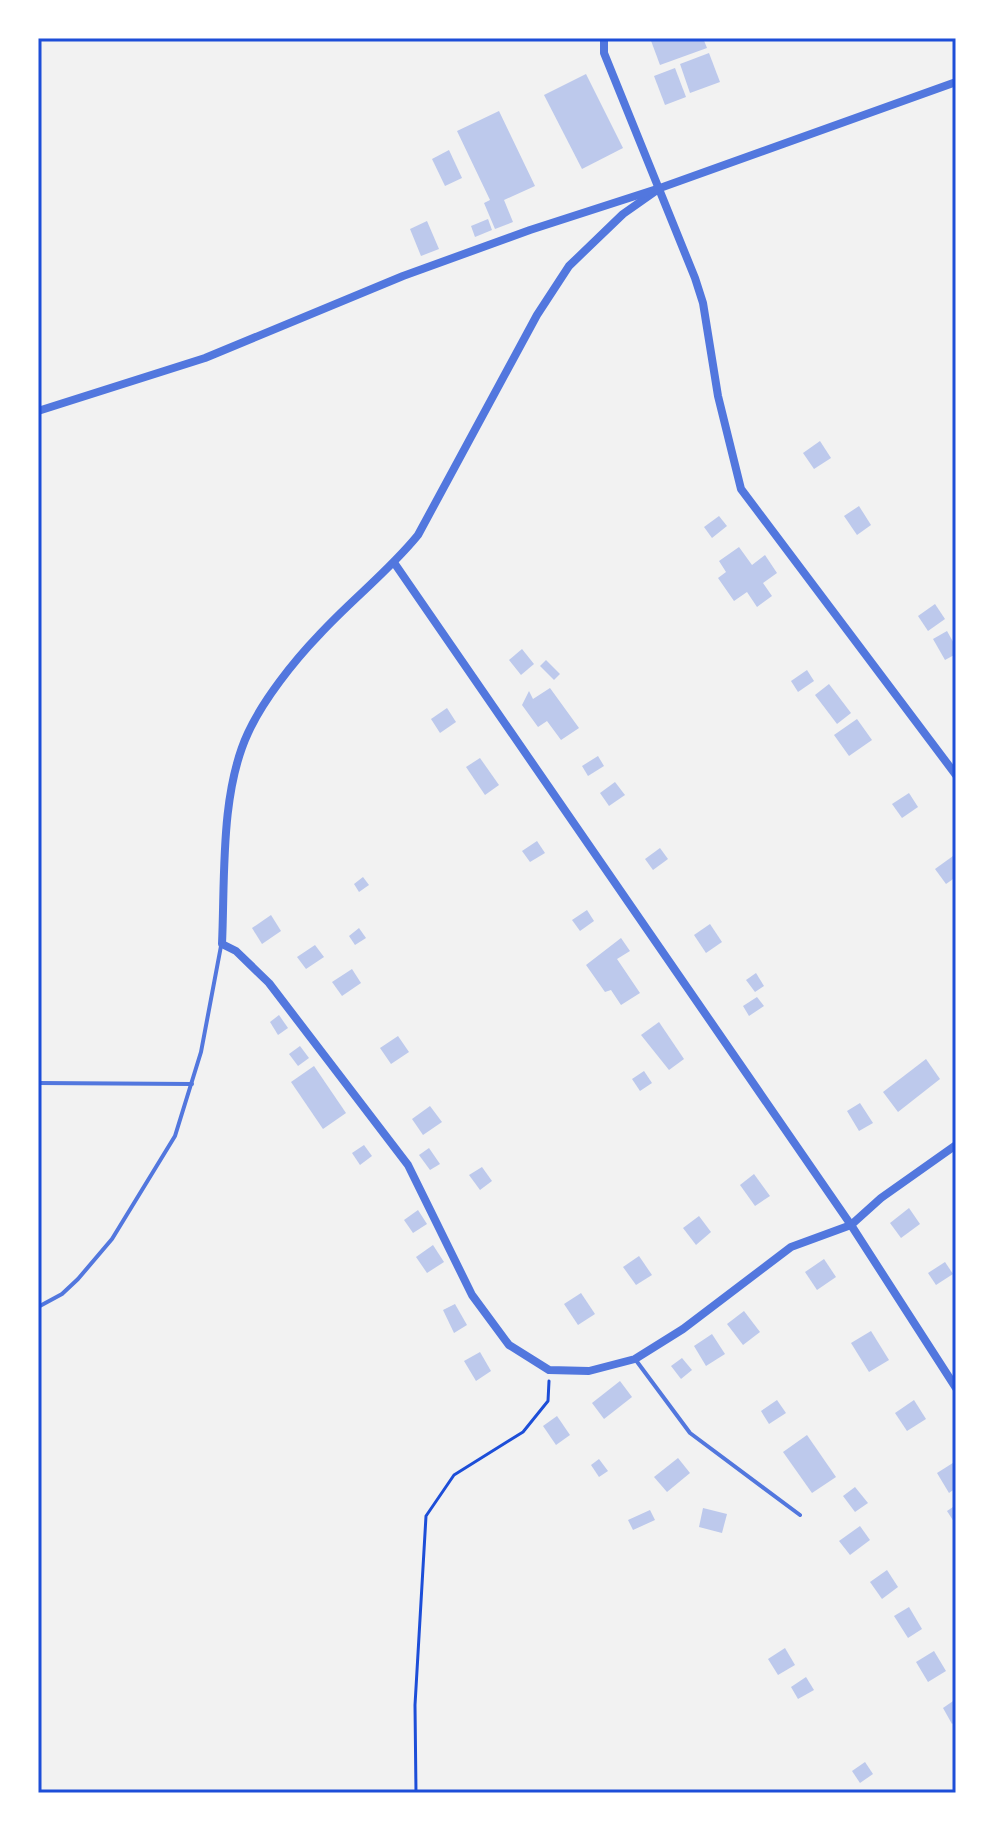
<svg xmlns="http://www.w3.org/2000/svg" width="994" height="1831" font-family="Georgia,serif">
<rect width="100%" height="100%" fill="#f2f2f2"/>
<g fill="#bdc9ec">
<path d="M 650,38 L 703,38 L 707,48 L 660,65 Z"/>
<path d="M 709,53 L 720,82 L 690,93 L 680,64 Z"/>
<path d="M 675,68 L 686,97 L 665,105 L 654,76 Z"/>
<path d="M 586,74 L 623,148 L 582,169 L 544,95 Z"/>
<path d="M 499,111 L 535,186 L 504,200 L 513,222 L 495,229 L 484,203 L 490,200 L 457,131 Z"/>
<path d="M 449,150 L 462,178 L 445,186 L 432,159 Z"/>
<path d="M 488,219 L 492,230 L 475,237 L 471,226 Z"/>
<path d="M 427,221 L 439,249 L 421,256 L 410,229 Z"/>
<path d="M 820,441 L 831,458 L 814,469 L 803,453 Z"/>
<path d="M 859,506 L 871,525 L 857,535 L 844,516 Z"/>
<path d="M 719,516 L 727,526 L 712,538 L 704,527 Z"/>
<path d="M 739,547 L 752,565 L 765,555 L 777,573 L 763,583 L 772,596 L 757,607 L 747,592 L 734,601 L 718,578 L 726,572 L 719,561 Z"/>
<path d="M 935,604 L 945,619 L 928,631 L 918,616 Z"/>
<path d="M 947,631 L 956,647 L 956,654 L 945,660 L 933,639 Z"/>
<path d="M 522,649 L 534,664 L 521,675 L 509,660 Z"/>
<path d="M 546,660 L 560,674 L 554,680 L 540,666 Z"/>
<path d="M 807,670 L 814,681 L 798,692 L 791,681 Z"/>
<path d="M 829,684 L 851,713 L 837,724 L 815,695 Z"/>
<path d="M 550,688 L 579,728 L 561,740 L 547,721 L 538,727 L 522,705 L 529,691 L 533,699 Z"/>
<path d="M 447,708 L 456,722 L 440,733 L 431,719 Z"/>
<path d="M 857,719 L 872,740 L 849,756 L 834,735 Z"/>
<path d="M 598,756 L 604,766 L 588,776 L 582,766 Z"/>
<path d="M 480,758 L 499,785 L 485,795 L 466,767 Z"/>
<path d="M 615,782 L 625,795 L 609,806 L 600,793 Z"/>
<path d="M 909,793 L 918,807 L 902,818 L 892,804 Z"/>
<path d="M 537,841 L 545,853 L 530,862 L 522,851 Z"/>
<path d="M 660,848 L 668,859 L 653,870 L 645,859 Z"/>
<path d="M 953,856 L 956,861 L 956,877 L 946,884 L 935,869 Z"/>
<path d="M 363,877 L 369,885 L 359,892 L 354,884 Z"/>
<path d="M 587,910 L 594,921 L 580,931 L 572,920 Z"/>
<path d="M 271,915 L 281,931 L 262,944 L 252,928 Z"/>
<path d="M 710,924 L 722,942 L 706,953 L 694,935 Z"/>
<path d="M 359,928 L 366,938 L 355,945 L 349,936 Z"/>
<path d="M 621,938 L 630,951 L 617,959 L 640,993 L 621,1005 L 611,990 L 605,992 L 586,965 Z"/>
<path d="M 315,945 L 324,957 L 306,969 L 297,957 Z"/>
<path d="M 352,969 L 361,983 L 342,996 L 332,982 Z"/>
<path d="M 756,973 L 764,986 L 755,992 L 746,980 Z"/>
<path d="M 757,997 L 764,1006 L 749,1016 L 743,1006 Z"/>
<path d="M 279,1015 L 288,1028 L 278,1035 L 270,1022 Z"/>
<path d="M 659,1022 L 684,1059 L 669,1070 L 641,1035 Z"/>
<path d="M 398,1036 L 409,1052 L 391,1064 L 380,1048 Z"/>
<path d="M 300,1046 L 309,1058 L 298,1066 L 289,1054 Z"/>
<path d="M 926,1059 L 940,1079 L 898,1112 L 883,1092 Z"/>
<path d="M 314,1066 L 346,1113 L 323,1129 L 291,1082 Z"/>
<path d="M 644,1071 L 652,1083 L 640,1091 L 632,1079 Z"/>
<path d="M 860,1103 L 873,1123 L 859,1131 L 847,1111 Z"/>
<path d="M 430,1106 L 442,1122 L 423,1135 L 412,1119 Z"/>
<path d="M 364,1145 L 372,1156 L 360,1165 L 352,1153 Z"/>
<path d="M 429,1148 L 440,1164 L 430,1170 L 419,1155 Z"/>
<path d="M 482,1167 L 492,1181 L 480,1190 L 469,1175 Z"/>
<path d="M 754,1174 L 770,1196 L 755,1206 L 740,1185 Z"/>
<path d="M 909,1208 L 920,1224 L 901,1238 L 890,1223 Z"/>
<path d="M 418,1210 L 427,1224 L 413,1233 L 404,1220 Z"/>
<path d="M 699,1216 L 711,1232 L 696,1245 L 683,1228 Z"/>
<path d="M 433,1245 L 444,1262 L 427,1273 L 416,1257 Z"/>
<path d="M 639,1256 L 652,1275 L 636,1285 L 623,1267 Z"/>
<path d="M 824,1259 L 836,1277 L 817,1290 L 805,1272 Z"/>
<path d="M 945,1262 L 953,1274 L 936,1285 L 928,1273 Z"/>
<path d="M 581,1293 L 595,1314 L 578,1325 L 564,1304 Z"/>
<path d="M 455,1304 L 467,1325 L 454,1333 L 443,1310 Z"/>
<path d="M 744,1311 L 760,1332 L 743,1345 L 727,1324 Z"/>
<path d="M 871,1331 L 889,1360 L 869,1372 L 851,1343 Z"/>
<path d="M 712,1334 L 725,1354 L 706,1366 L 694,1346 Z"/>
<path d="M 480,1352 L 491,1371 L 476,1381 L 464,1361 Z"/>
<path d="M 682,1358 L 692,1370 L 681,1379 L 671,1366 Z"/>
<path d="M 620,1381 L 632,1397 L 604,1419 L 592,1403 Z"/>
<path d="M 777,1400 L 786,1413 L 769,1424 L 761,1411 Z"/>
<path d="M 914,1400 L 926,1419 L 907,1431 L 895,1413 Z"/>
<path d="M 557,1416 L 570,1435 L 556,1445 L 543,1426 Z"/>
<path d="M 807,1435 L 836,1477 L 812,1493 L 783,1452 Z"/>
<path d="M 678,1458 L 690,1473 L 667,1492 L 654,1477 Z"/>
<path d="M 599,1459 L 608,1471 L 599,1477 L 591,1465 Z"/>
<path d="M 956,1461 L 956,1488 L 949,1493 L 937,1473 Z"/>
<path d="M 855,1487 L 868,1503 L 855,1512 L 843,1496 Z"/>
<path d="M 956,1505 L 956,1525 L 947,1511 Z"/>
<path d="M 703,1508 L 727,1514 L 722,1533 L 699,1527 Z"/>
<path d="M 650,1510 L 655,1520 L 633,1530 L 628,1520 Z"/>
<path d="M 860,1526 L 870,1540 L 850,1555 L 839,1541 Z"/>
<path d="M 887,1570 L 898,1587 L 882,1599 L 870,1582 Z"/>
<path d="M 909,1607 L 922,1629 L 908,1638 L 894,1616 Z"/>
<path d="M 785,1648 L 795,1665 L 778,1675 L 768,1659 Z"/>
<path d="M 934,1651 L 946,1671 L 928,1682 L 916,1662 Z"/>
<path d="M 806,1677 L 814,1690 L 798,1699 L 791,1687 Z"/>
<path d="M 956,1699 L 956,1721 L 952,1724 L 943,1708 Z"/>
<path d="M 865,1762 L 873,1774 L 860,1783 L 852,1771 Z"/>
</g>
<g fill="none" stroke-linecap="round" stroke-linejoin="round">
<path stroke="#1d4ed8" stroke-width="3" d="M 416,1793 L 415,1705 L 426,1516 L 454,1475 L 523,1432 L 548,1401 L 549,1381"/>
<g stroke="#5277de" stroke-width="4">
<path d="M 38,1083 L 192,1084"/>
<path d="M 38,1307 L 62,1294 L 78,1279 L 112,1239 L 175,1136 L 201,1052 L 221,946"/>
<path d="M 635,1359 L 690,1433 L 800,1515"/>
</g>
<g stroke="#5277de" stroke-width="8">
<path d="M 604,38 L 604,53 L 695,278 L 703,303 L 718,396 L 741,489 L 956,775"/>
<path d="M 660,188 L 623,214 L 569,266 L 537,315 L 418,535 C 388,572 351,600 319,635 C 294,661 263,700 248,733 C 220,793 225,879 222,944 L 236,951 L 269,983 L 408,1165 L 472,1295 L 509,1345 L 549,1370 L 589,1371 L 635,1359 L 683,1329 L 791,1247 L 851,1225 L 881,1198 L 956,1145"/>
<path d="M 38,411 L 205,358 L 403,276 L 530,230 L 660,188 L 956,82"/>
<path d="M 395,564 L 851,1225 L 956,1388"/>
</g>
</g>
<rect width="994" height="1831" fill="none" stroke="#ffffff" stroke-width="80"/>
<rect x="40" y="40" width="914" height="1751" fill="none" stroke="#1d4ed8" stroke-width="3"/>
</svg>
